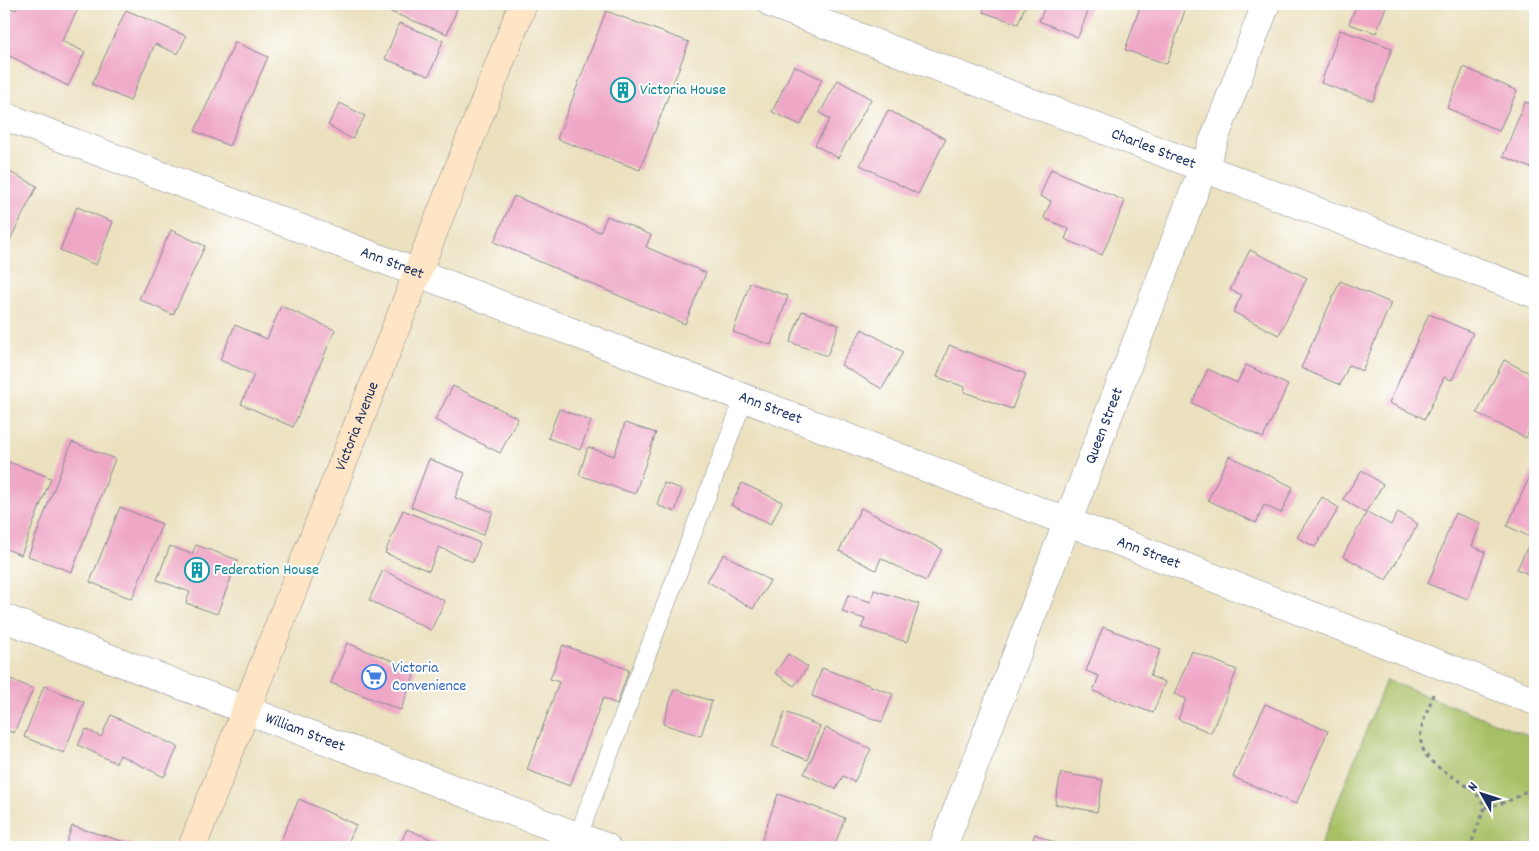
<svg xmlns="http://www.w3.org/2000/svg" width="1539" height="851" font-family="Dekko,sans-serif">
<rect width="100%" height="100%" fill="#fff"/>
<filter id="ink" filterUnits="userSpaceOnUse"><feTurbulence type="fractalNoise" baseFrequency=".02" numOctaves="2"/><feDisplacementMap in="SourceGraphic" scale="10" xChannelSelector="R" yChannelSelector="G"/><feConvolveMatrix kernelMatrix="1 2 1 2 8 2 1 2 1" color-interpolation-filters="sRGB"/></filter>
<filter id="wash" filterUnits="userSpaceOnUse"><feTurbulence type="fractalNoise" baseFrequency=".0096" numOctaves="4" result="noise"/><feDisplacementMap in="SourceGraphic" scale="20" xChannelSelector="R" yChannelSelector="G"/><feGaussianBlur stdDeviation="1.12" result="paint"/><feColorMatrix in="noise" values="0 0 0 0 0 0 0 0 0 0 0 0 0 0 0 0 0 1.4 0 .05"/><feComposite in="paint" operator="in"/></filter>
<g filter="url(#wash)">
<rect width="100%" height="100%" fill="#ebe1bf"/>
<path fill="#a8c065" stroke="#627862" d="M 1386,680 L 1535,738 L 1535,847 L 1320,847 Z"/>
<g id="blocks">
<g fill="#efa7c6">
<path d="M 19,4 L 68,4 L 78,9 L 62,41 L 85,52 L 68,86 L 4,53 L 4,12 L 7,6 L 16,10 Z"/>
<path d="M 380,4 L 459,4 L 447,34 L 378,7 Z"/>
<path d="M 986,4 L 1026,4 L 1018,24 L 983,12 Z"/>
<path d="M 1046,4 L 1091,4 L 1078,37 L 1039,21 Z"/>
<path d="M 1141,4 L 1187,4 L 1167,64 L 1125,50 Z"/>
<path d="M 1357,4 L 1387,4 L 1376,33 L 1349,24 Z"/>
<path d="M 126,10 L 186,36 L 178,54 L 155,44 L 130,101 L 92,84 Z"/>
<path d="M 606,11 L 689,42 L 640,170 L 557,139 Z"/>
<path d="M 399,23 L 443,41 L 429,76 L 385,59 Z"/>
<path d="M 1340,30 L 1392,48 L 1373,101 L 1321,83 Z"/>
<path d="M 235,42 L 268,57 L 229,146 L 195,131 Z"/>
<path d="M 794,66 L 822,79 L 801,125 L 772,112 Z"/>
<path d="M 1464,67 L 1517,91 L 1499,131 L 1447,108 Z"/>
<path d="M 838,80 L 871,99 L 838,158 L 815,145 L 830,119 L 820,113 Z"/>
<path d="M 1525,102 L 1535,106 L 1535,158 L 1531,168 L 1503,156 Z"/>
<path d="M 340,103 L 365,116 L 352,139 L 328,125 Z"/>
<path d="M 888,110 L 946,139 L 918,194 L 860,165 Z"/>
<path d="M 4,169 L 37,186 L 6,248 L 4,247 Z"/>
<path d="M 1051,169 L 1125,201 L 1102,255 L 1065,239 L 1069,229 L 1044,218 L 1051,201 L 1040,196 Z"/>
<path d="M 514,196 L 600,232 L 607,216 L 651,235 L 646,247 L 706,273 L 685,324 L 494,242 Z"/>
<path d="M 77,207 L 113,222 L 96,265 L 60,250 Z"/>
<path d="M 171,230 L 205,246 L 173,315 L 139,299 Z"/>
<path d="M 1250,250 L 1307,278 L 1279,335 L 1233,312 L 1242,295 L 1230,290 Z"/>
<path d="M 1340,281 L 1391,303 L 1362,371 L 1349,365 L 1340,385 L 1301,368 Z"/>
<path d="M 750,283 L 788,296 L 771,345 L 733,332 Z"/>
<path d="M 281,306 L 335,330 L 293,427 L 241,404 L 254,375 L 220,360 L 235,325 L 267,339 Z"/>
<path d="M 802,311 L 839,325 L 827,356 L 790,342 Z"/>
<path d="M 1429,314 L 1473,333 L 1452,380 L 1444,377 L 1425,419 L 1389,403 Z"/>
<path d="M 862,329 L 903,352 L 882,389 L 841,365 Z"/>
<path d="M 949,345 L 1026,374 L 1012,409 L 964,392 L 965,387 L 937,377 Z"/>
<path d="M 1504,360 L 1535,376 L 1535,420 L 1526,438 L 1477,413 Z"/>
<path d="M 1246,365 L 1288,385 L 1263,438 L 1192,403 L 1208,369 L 1237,383 Z"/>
<path d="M 453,386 L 518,418 L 500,453 L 435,420 Z"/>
<path d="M 559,409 L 591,421 L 580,450 L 548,438 Z"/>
<path d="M 625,423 L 656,433 L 635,494 L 579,475 L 588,447 L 614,456 Z"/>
<path d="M 72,442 L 115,459 L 72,572 L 28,556 Z"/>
<path d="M 1229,456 L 1293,487 L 1281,513 L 1264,505 L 1256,523 L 1208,500 Z"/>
<path d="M 429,459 L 465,473 L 455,498 L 493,512 L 483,535 L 411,507 Z"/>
<path d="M 4,460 L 51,478 L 21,555 L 4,548 Z"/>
<path d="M 1535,465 L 1535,577 L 1517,569 L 1532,538 L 1507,526 Z"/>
<path d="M 1362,470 L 1383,485 L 1365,513 L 1343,499 Z"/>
<path d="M 664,483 L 682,489 L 675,512 L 657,505 Z"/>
<path d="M 742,483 L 782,502 L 771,524 L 731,505 Z"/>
<path d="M 1322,497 L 1339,508 L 1315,547 L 1297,537 Z"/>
<path d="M 120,507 L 162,524 L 132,599 L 90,582 Z"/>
<path d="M 861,508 L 942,549 L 926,581 L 881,558 L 876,570 L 839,551 Z"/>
<path d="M 403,510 L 480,543 L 473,562 L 439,547 L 429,571 L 385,553 Z"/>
<path d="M 1367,512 L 1391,525 L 1398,512 L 1418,524 L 1386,580 L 1343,556 Z"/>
<path d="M 1455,513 L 1481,523 L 1472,546 L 1485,552 L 1468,599 L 1428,584 Z"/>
<path d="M 196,545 L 238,560 L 217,614 L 186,603 L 190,592 L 157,580 L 170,546 L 192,554 Z"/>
<path d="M 724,554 L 770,581 L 753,609 L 707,581 Z"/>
<path d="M 383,570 L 445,601 L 431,630 L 369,600 Z"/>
<path d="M 874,590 L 919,604 L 907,642 L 861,628 L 865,619 L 842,612 L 848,595 L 871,602 Z"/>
<path d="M 1103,627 L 1161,649 L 1150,676 L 1165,682 L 1153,713 L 1093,691 L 1099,676 L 1086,671 Z"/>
<path d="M 347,643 L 416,670 L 401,710 L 331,683 Z"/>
<path d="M 563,645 L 629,670 L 617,704 L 603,698 L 570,786 L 527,770 L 559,682 L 550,679 Z"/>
<path d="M 1192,651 L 1237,670 L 1211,733 L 1178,719 L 1186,699 L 1174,694 Z"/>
<path d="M 788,654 L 808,667 L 794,686 L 775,673 Z"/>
<path d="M 822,668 L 893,694 L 882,722 L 812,696 Z"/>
<path d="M 4,676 L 33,689 L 14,733 L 4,729 Z"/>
<path d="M 44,686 L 84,702 L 64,753 L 24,737 Z"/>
<path d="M 674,689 L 712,701 L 701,736 L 663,724 Z"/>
<path d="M 1265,704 L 1328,731 L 1296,804 L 1233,777 Z"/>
<path d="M 785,712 L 820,726 L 807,760 L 772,746 Z"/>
<path d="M 111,715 L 178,747 L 164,777 L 120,755 L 116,763 L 78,745 L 86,729 L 101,737 Z"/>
<path d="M 826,728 L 871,749 L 854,782 L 843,776 L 836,789 L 804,774 Z"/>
<path d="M 1061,773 L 1103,780 L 1097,812 L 1055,804 Z"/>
<path d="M 778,794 L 845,818 L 834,847 L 775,847 L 761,842 Z"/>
<path d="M 299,799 L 356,825 L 346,847 L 278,847 Z"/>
<path d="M 72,826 L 132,844 L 131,847 L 65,847 Z"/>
<path d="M 407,829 L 449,847 L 399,847 Z"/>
<path d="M 1035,834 L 1064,847 L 1029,847 Z"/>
</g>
</g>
</g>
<g filter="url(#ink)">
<use href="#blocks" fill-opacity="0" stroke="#83888e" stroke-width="1"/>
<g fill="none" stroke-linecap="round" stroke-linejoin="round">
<defs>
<path id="lane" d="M 578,836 L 744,398"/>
<g id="street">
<path id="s1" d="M 772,4 L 1535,294"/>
<path id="s2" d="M 4,116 L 418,273 L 1535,701"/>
<path id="s3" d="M 4,618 L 606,847"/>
<path id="s4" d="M 943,847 L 1266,4"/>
</g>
<g id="secondary">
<path id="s5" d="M 192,847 L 523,4"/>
</g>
</defs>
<use href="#lane" stroke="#83888e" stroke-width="19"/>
<use href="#street" stroke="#83888e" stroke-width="29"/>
<use href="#secondary" stroke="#83888e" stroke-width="29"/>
<g stroke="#83888e" stroke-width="3" stroke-dasharray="4 4" stroke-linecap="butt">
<path d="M 1433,694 C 1430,706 1423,719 1421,731 C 1415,772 1473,776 1485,807 L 1470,847"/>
<path d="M 1485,807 C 1504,804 1524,797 1535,781"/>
</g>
<use href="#lane" stroke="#fff" stroke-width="18"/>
<use href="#street" stroke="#fff" stroke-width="28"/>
<use href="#secondary" stroke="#fde5c5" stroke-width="28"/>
</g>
</g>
<defs>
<symbol id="building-ring" viewBox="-11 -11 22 22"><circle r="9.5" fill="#fff" stroke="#0f9aa8" stroke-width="1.5"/><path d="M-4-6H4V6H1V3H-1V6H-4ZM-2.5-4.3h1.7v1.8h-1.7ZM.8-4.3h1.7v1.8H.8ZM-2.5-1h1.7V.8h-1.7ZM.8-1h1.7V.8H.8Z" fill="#0f9aa8"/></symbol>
<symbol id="supermarket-ring" viewBox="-11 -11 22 22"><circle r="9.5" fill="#fff" stroke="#3f7fe0" stroke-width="1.5"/><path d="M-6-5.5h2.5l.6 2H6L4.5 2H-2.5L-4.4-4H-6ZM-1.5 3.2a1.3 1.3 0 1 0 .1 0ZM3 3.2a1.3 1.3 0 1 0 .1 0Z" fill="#3f7fe0"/></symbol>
</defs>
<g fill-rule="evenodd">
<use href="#building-ring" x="609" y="76" width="28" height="28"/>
<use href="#building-ring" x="183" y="556" width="28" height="28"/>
<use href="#supermarket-ring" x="360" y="663" width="28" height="28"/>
</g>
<g text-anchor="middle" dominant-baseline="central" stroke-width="4" stroke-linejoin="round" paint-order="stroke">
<g font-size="16" fill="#0d838f" stroke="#fff" text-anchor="start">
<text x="640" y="90">Victoria House</text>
<text x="214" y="570">Federation House</text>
</g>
<g font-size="16" fill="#1b2f5e" stroke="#fff">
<text stroke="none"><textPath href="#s1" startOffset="408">Charles Street</textPath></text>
<text stroke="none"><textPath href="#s2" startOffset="415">Ann Street</textPath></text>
<text stroke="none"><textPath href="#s2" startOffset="820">Ann Street</textPath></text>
<text stroke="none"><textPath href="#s4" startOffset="451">Queen Street</textPath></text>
<text stroke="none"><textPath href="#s5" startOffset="452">Victoria Avenue</textPath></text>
<text stroke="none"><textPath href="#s2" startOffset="1225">Ann Street</textPath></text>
<text stroke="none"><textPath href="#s3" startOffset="322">William Street</textPath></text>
</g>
<g font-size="16" fill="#366cbe" stroke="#fff" text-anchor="start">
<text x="392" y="668">Victoria<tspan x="392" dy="18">Convenience</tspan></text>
</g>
</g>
<rect width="1539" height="851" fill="none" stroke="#fff" stroke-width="20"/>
<g transform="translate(1482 794) rotate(309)" stroke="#ffffff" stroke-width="4" paint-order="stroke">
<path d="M0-4L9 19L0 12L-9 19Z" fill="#1b2f5e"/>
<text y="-8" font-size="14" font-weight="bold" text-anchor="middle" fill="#1b2f5e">N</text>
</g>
</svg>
